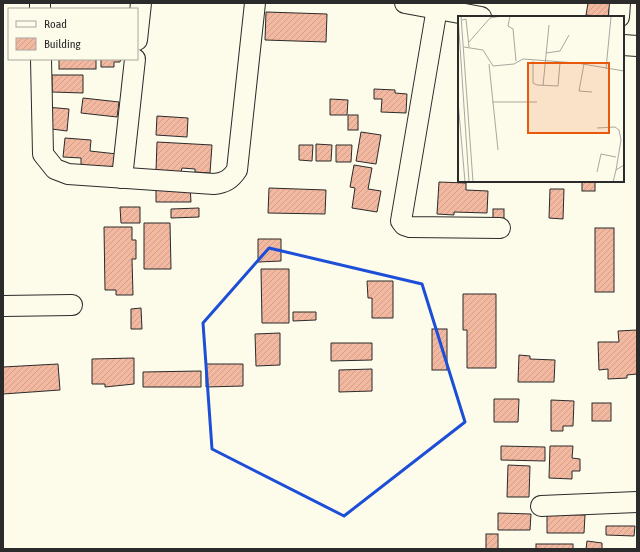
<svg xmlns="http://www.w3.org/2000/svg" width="640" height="552" font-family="'Asap Condensed',sans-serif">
<defs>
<pattern id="building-hatch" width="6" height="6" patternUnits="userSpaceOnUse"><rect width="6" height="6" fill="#f2b8a0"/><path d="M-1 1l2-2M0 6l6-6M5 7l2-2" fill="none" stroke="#d09e8a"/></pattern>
</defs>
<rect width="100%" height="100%" fill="#fdfbea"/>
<g fill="url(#building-hatch)" stroke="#2b2b2b">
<path d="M 588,3 L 610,3 L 608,17 L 586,15 Z"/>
<path d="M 266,12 L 327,14 L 326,42 L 265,40 Z"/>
<rect x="59" y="59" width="37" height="10"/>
<path d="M 101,59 L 121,59 L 120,62 L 114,62 L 114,67 L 101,67 Z"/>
<path d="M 52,75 L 83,75 L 83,93 L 52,92 Z"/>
<path d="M 374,89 L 395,90 L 395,93 L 407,94 L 406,113 L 381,112 L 382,99 L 374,99 Z"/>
<path d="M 83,98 L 119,102 L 117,117 L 81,113 Z"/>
<path d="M 330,99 L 348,100 L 347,115 L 330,115 Z"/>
<path d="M 46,107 L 69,109 L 67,131 L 44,128 Z"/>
<rect x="348" y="115" width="10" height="15"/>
<path d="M 157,116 L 188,118 L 187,137 L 156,135 Z"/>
<path d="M 361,132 L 381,135 L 376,164 L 356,161 Z"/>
<path d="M 65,138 L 91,140 L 90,151 L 117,154 L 116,170 L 81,167 L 81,158 L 63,157 Z"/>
<path d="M 157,142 L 212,145 L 210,173 L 195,172 L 195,169 L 182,168 L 181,172 L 156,171 Z"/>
<path d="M 316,144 L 332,145 L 331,161 L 316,161 Z"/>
<path d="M 299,145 L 313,145 L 312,161 L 299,160 Z"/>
<path d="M 336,145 L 352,145 L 351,162 L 336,162 Z"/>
<path d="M 354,165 L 372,168 L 368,189 L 381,191 L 377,212 L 352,208 L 355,188 L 350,187 Z"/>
<rect x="582" y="181" width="13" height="10"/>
<path d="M 439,182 L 466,183 L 466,190 L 488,191 L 487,213 L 454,212 L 454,215 L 437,214 Z"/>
<path d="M 156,186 L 190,186 L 191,202 L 156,202 Z"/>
<path d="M 269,188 L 326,190 L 325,214 L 268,213 Z"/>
<path d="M 550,189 L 564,189 L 563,219 L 549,218 Z"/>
<path d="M 120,207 L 140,207 L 140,223 L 121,223 Z"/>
<path d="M 199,208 L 199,217 L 171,218 L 171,209 Z"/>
<rect x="493" y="209" width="11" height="10"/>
<path d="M 144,223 L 170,223 L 171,269 L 144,269 Z"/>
<path d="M 104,227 L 132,227 L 132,240 L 136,240 L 136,259 L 132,259 L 133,295 L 116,295 L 116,290 L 105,290 Z"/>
<rect x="595" y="228" width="19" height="64"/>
<path d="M 258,239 L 281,239 L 281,261 L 258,262 Z"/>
<path d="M 261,269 L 289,269 L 289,323 L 262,323 Z"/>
<path d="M 367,281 L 393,281 L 393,318 L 372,318 L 372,298 L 368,298 Z"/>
<path d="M 463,294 L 496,294 L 496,368 L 467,368 L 467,330 L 463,330 Z"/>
<path d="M 141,308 L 142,329 L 131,329 L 131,309 Z"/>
<path d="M 293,312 L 316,312 L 316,320 L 293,321 Z"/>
<rect x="432" y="329" width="15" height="41"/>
<path d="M 637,330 L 637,374 L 627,375 L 627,378 L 608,379 L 608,369 L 599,370 L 598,342 L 619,342 L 618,331 Z"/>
<path d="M 280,333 L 280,365 L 256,366 L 255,334 Z"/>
<path d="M 331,343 L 372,343 L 372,360 L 331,361 Z"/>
<path d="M 519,355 L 530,356 L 530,359 L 555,360 L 554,382 L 518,382 Z"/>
<path d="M 134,358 L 134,384 L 105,387 L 105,384 L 92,384 L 92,359 Z"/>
<path d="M 58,364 L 60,390 L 3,394 L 3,367 Z"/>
<path d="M 206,364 L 243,364 L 243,386 L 206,387 Z"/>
<path d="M 372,369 L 372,391 L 339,392 L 339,370 Z"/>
<path d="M 201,371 L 201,387 L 143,387 L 143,372 Z"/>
<path d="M 494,399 L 519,399 L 518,422 L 494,422 Z"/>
<path d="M 551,400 L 574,401 L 573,426 L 563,426 L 563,431 L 551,431 Z"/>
<rect x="592" y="403" width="19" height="18"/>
<path d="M 501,446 L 545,447 L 545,461 L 501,460 Z"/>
<path d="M 550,446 L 573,446 L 572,458 L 580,459 L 580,471 L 572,471 L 572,479 L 549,478 Z"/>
<path d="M 508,465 L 530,466 L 529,497 L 507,497 Z"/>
<path d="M 498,513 L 531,514 L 530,530 L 498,530 Z"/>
<path d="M 547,514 L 585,515 L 584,533 L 547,533 Z"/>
<path d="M 606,526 L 635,526 L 634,536 L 606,535 Z"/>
<rect x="486" y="534" width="12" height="15"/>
<path d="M 587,541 L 602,543 L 602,549 L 586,549 Z"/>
<rect x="536" y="544" width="37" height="5"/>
</g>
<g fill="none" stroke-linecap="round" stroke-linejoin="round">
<defs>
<g id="minor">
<path d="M 40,3 L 40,9"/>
<path d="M 405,3 L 481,17"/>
<path d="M 437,8 L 401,221 L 404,225 L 410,227 L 500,228"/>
<path d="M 619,17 L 620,3"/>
<path d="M 137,40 L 141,3"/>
<path d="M 623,45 L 637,46"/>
<path d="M 41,59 L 43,154 L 55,169 L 68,174 L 214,184 C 225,183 231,179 237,170 L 255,3"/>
<path d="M 122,178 L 135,59"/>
<path d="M 3,306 L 72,305"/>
<path d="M 541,506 L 637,502"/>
</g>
</defs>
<use href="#minor" stroke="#2b2b2b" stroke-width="22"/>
<use href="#minor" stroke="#fdfbea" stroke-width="20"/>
</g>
<path fill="none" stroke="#1d4ed8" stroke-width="3" stroke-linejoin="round" d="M 269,248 L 422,284 L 465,422 L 344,516 L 212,449 L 203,323 Z"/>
<g transform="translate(458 16)">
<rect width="166" height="166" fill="#fdfbea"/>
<path fill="none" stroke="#a9a89e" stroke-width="1" d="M 0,0 L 11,166M 3,0 L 15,166M 52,0 L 50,10 L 55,13 L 58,45M 4,4 L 8,3 L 11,31M 11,26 L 32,2 L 43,0M 6,31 L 25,34 L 35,50 L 56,48 L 65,43 L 119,47 L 166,55M 88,37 L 102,35 L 111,19M 75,45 L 75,67 L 79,69 L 100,70 L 102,47M 31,48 L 40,134M 126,48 L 121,75 L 134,76M 148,53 L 153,1M 85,70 L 91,9M 0,85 L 7,166M 34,86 L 79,86M 139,112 L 157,111 L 161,114 L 163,124 L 158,154M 139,156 L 143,138 L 158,141M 155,166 L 158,154 L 166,149"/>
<path fill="#e8590c" fill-opacity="0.15" stroke="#e8590c" stroke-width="2" d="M 70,47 L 151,47 L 151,117 L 70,117 Z"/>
<rect width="166" height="166" fill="none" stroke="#2b2b2b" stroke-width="2"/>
</g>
<rect width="640" height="552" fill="none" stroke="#2b2b2b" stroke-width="8"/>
<rect x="8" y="8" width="130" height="52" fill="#fdfbea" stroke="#a9a89e"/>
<rect x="16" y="21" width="20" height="6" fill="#fdfbea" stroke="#a9a89e"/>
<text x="44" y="28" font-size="12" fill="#2b2b2b">Road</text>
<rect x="16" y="38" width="20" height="12" fill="url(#building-hatch)" stroke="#a9a89e"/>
<text x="44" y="48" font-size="12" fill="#2b2b2b">Building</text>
</svg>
